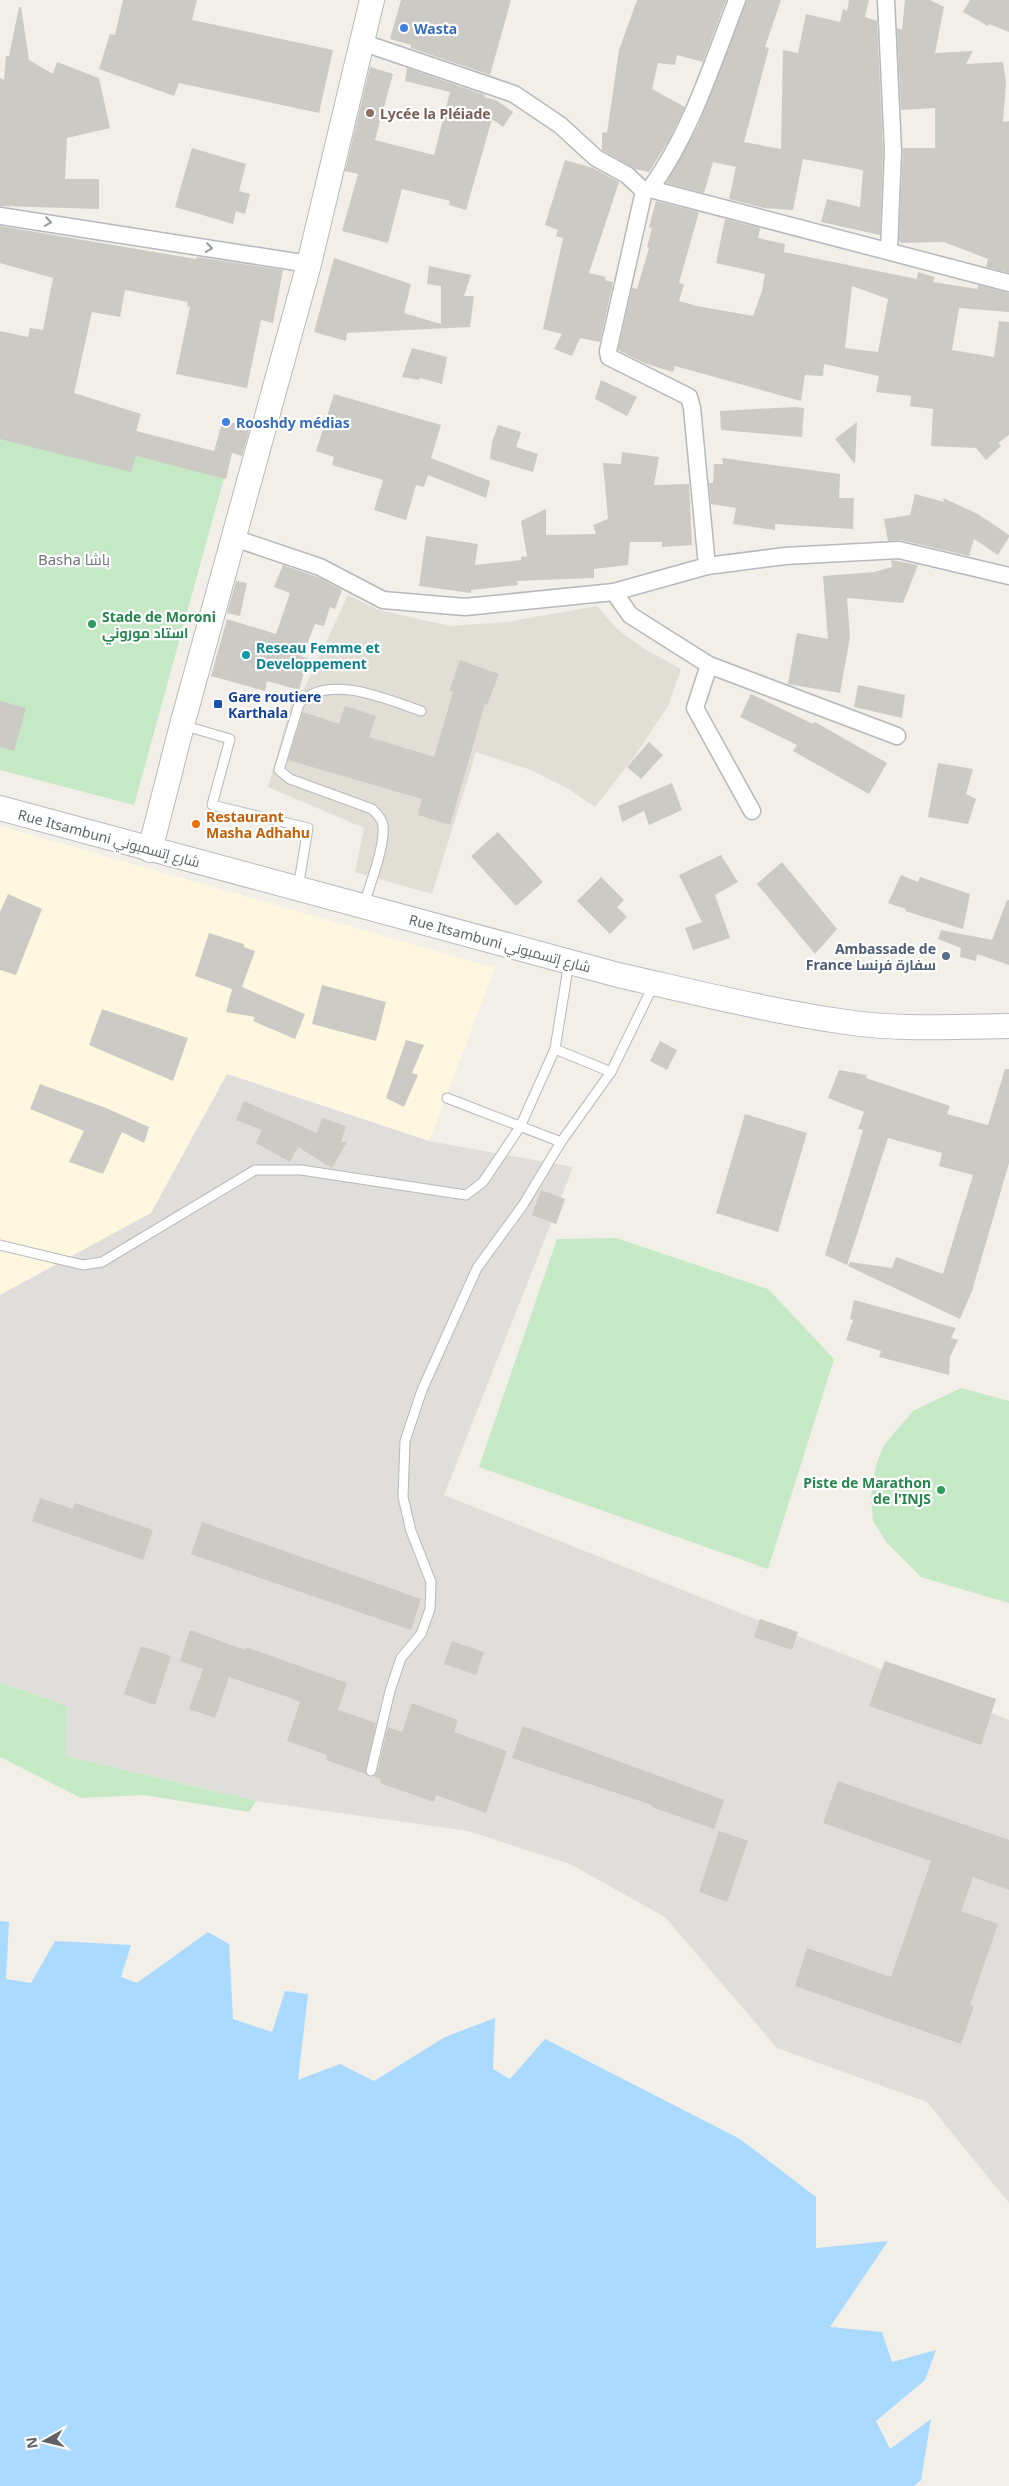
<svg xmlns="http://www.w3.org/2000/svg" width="1009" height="2486" font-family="'Noto Sans',Cairo,sans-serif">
<rect width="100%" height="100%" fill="#f1efe8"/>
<path fill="#fef7e0" d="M 0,826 L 495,968 L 429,1141 L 227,1074 L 151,1213 L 0,1295 Z"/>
<path fill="#e0deda" d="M 227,1074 L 429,1141 L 573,1167 L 444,1495 L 1009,1720 L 1009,2203 L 927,2102 L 777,2048 L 665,1917 L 570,1864 L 468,1831 L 256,1801 L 66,1756 L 67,1706 L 0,1682 L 0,1295 L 151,1213 Z"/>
<path fill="#e1ded6" d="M 348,595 L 379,610 L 450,626 L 506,622 L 597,606 L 616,628 L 643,648 L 681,669 L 668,706 L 634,757 L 595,807 L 567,788 L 531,770 L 476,752 L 432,894 L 355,872 L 364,828 L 268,787 L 292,701 L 305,687 Z"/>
<g fill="#c5e8c5">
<path d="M 0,422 L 224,478 L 134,805 L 0,770 Z"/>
<path d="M 616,1238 L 768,1289 L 834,1359 L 768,1569 L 479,1467 L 557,1239 Z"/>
<path d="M 961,1388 L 1009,1401 L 1009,1603 L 921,1577 L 887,1543 L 873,1521 L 871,1497 L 876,1465 L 884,1445 L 913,1411 Z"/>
<path d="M 0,1682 L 67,1706 L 66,1756 L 256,1801 L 249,1812 L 144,1795 L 81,1798 L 0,1757 Z"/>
</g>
<path fill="#aadaff" d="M 0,1921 L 9,1922 L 6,1979 L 31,1983 L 55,1941 L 131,1945 L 121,1977 L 137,1983 L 208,1932 L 229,1944 L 233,2019 L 272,2032 L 285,1991 L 308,1994 L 298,2080 L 340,2064 L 374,2081 L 445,2037 L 495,2018 L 493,2069 L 510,2079 L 545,2039 L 740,2139 L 816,2197 L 816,2248 L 888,2241 L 830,2327 L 882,2332 L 892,2362 L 936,2350 L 925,2380 L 876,2421 L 890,2449 L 931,2419 L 921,2480 L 914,2486 L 0,2486 Z"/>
<g fill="#cccac5" fill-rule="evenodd">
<path d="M 123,0 L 197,0 L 192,20 L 333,50 L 319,113 L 179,83 L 174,96 L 99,69 L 110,34 L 115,35 Z"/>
<path d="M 401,0 L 511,0 L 490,75 L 411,48 L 411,45 L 390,39 Z"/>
<path d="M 637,0 L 726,0 L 703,62 L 677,55 L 675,65 L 658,63 L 652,89 L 685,107 L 669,140 L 649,172 L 635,169 L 602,150 L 602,132 L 607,133 L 619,50 Z"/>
<path d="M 747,0 L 781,0 L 765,47 L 769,48 L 744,142 L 781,149 L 783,50 L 798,53 L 806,14 L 840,22 L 843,9 L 847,11 L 849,0 L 869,0 L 865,17 L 877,21 L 883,151 L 880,235 L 821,222 L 827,199 L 860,207 L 863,170 L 803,159 L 793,210 L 764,208 L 729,199 L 736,167 L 713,162 L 704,193 L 666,183 L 698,126 Z"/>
<path d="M 905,0 L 930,0 L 944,7 L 935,53 L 973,51 L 966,64 L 1003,62 L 1006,82 L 1003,122 L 1009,121 L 1009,273 L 986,267 L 988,259 L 944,242 L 901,243 L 899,240 L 903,148 L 935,148 L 935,108 L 901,110 L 897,28 L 902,30 Z"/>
<path d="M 970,0 L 1009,0 L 1009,32 L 989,24 L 988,26 L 963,12 Z"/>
<path d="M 19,7 L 21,7 L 29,60 L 53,74 L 57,62 L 99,78 L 110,128 L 67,138 L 65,179 L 99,179 L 99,209 L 0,206 L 0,78 L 4,80 L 6,56 L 9,56 Z"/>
<path d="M 370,67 L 393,74 L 375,140 L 434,155 L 450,92 L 405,81 L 407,68 L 485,95 L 484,97 L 496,100 L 513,112 L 503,127 L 492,119 L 466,210 L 449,205 L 450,201 L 402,189 L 388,243 L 342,231 L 358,174 L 345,171 Z"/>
<path d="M 192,148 L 246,164 L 239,191 L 250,194 L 245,214 L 236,211 L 233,224 L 175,207 Z"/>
<path d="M 565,160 L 593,168 L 619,182 L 589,273 L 606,277 L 605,280 L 613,282 L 600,342 L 580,338 L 572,356 L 554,349 L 562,334 L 543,329 L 563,238 L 556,236 L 558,230 L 545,225 Z"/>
<path d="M 656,201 L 699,212 L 679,283 L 684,284 L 679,301 L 697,306 L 753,316 L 762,291 L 765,274 L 716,263 L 725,219 L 760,228 L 758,238 L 785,244 L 784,252 L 917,279 L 918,272 L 935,277 L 933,282 L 977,289 L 978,285 L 1009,293 L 1009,312 L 959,308 L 952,350 L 994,357 L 999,321 L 1009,322 L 1009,435 L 998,443 L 1001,446 L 986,460 L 976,448 L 931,446 L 933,409 L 910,406 L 911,396 L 876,392 L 879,376 L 824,364 L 823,376 L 805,375 L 801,401 L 675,366 L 673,372 L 644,363 L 618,350 L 632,288 L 637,289 L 649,248 L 647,247 L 652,228 L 649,227 ZM 852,286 L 888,299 L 878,352 L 845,348 Z"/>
<path d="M 0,226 L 196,259 L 197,257 L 283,270 L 273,323 L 261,320 L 247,388 L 176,374 L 190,307 L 187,306 L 188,302 L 125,290 L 120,317 L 92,312 L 74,393 L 141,414 L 136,431 L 214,451 L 223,420 L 250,428 L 242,456 L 232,453 L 226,479 L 136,456 L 131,472 L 0,439 L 0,331 L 28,337 L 30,328 L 43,330 L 53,278 L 0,263 Z"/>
<path d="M 334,258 L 411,284 L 404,313 L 441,324 L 441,286 L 427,284 L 429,266 L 471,275 L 464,296 L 474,296 L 470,327 L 347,333 L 346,341 L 314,332 Z"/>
<path d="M 412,348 L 447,357 L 442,384 L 420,378 L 419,380 L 402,377 Z"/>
<path d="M 601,380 L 637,397 L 627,416 L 595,399 Z"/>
<path d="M 334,394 L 441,425 L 431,458 L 490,481 L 486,498 L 428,475 L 424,487 L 416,485 L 406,520 L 374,510 L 383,480 L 332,465 L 334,457 L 316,451 Z"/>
<path d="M 794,407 L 804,408 L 802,437 L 721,430 L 720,411 Z"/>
<path d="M 857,422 L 855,464 L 835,439 Z"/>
<path d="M 498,425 L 521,432 L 516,447 L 538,454 L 533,472 L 490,459 L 492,442 Z"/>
<path d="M 622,452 L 659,457 L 654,485 L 689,484 L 692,545 L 662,547 L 662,542 L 630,542 L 628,565 L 594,569 L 594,578 L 517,581 L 518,585 L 471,590 L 471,593 L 419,586 L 426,536 L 478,544 L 475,565 L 521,560 L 521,557 L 527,556 L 521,521 L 546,509 L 546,535 L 596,534 L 593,525 L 608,519 L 603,463 L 621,464 Z"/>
<path d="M 722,458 L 840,474 L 839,498 L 854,498 L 853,529 L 775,524 L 775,530 L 733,524 L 736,508 L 711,504 L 709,483 L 713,483 L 714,464 L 723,464 Z"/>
<path d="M 915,494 L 944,502 L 943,498 L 978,514 L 1009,535 L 1009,537 L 998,555 L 974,539 L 969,556 L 901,540 L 888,541 L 884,519 L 910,515 Z"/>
<path d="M 891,560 L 918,565 L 903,603 L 847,598 L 850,637 L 840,693 L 788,684 L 797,633 L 828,639 L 823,576 L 874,572 L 892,567 Z"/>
<path d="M 283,565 L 320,578 L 342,590 L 335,609 L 330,607 L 324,626 L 315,624 L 302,657 L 308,658 L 299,690 L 267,681 L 265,691 L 211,676 L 227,619 L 276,634 L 290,593 L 274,587 Z"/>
<path d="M 236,581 L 247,583 L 240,616 L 227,613 Z"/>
<path d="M 460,660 L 499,674 L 487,705 L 485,704 L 450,825 L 418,815 L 422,799 L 288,760 L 303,712 L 339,724 L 345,706 L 376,716 L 369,737 L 434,757 L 453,692 L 449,691 Z"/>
<path d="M 858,685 L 905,695 L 902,718 L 854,707 Z"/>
<path d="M 751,694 L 813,724 L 815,722 L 887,763 L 869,794 L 793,751 L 797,745 L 740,717 Z"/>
<path d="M 0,701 L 26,708 L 14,751 L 0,747 Z"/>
<path d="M 649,742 L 663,755 L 641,779 L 627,767 Z"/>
<path d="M 938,763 L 973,769 L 966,794 L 976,799 L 968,824 L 928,817 Z"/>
<path d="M 672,783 L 682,810 L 649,825 L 644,811 L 622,822 L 618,806 Z"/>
<path d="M 498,832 L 543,882 L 516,906 L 471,856 Z"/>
<path d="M 721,855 L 738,882 L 715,895 L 730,938 L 693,950 L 685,928 L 702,922 L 679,875 Z"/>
<path d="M 782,862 L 837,929 L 815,954 L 757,884 Z"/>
<path d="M 901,875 L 918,882 L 920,877 L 970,894 L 963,929 L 905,911 L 906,909 L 888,903 Z"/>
<path d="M 601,877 L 624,900 L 617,907 L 627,917 L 610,934 L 577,901 Z"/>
<path d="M 8,894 L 42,909 L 16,975 L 0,970 L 0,912 Z"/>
<path d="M 1007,900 L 1009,900 L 1009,965 L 977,954 L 976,961 L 960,957 L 961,948 L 938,939 L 941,930 L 992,940 Z"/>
<path d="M 209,933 L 244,944 L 244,947 L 255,951 L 242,987 L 305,1014 L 295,1039 L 253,1021 L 255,1017 L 226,1012 L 232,989 L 195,976 Z"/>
<path d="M 322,985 L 386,1002 L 376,1041 L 312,1024 Z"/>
<path d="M 102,1009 L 188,1038 L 173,1081 L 89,1045 Z"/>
<path d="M 406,1040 L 424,1045 L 412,1073 L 418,1075 L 404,1107 L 386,1098 Z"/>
<path d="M 660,1041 L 677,1050 L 667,1070 L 650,1061 Z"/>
<path d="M 1005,1069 L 1009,1069 L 1009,1163 L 972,1291 L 960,1319 L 848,1266 L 850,1262 L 892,1268 L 896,1257 L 943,1274 L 973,1175 L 939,1166 L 942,1153 L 888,1138 L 847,1265 L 825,1255 L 863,1130 L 858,1129 L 864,1112 L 828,1098 L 839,1070 L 867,1075 L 866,1078 L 950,1106 L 947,1114 L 988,1125 Z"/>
<path d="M 40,1084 L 106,1108 L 149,1127 L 144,1143 L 122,1132 L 103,1174 L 69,1162 L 84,1131 L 30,1109 Z"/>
<path d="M 244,1101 L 317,1133 L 322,1118 L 346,1126 L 341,1142 L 347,1142 L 332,1168 L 298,1147 L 290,1162 L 256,1143 L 262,1130 L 236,1120 Z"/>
<path d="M 745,1114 L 807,1133 L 778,1232 L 716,1213 Z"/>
<path d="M 541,1190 L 565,1199 L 556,1224 L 532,1215 Z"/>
<path d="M 854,1300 L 956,1328 L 951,1338 L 958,1340 L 950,1357 L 949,1375 L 879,1357 L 881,1351 L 846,1340 L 853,1320 L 850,1319 Z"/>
<path d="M 40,1498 L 73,1509 L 75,1503 L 153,1530 L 143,1560 L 32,1521 Z"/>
<path d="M 202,1522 L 421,1599 L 411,1630 L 191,1554 Z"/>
<path d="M 760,1619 L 798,1632 L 792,1650 L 754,1637 Z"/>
<path d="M 190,1630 L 245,1650 L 246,1647 L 347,1683 L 338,1710 L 376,1723 L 366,1774 L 326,1760 L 327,1755 L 287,1741 L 300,1702 L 291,1698 L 229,1677 L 215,1718 L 189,1709 L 203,1669 L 180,1661 Z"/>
<path d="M 452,1641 L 484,1652 L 476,1675 L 444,1664 Z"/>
<path d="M 141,1646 L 171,1656 L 155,1705 L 124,1694 Z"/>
<path d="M 885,1661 L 996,1699 L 981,1745 L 869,1706 Z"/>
<path d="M 412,1703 L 458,1720 L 454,1732 L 507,1751 L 486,1813 L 436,1795 L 434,1802 L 380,1783 L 381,1779 L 374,1777 L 377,1772 L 388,1727 L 402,1732 Z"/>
<path d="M 523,1726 L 724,1800 L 714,1829 L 652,1807 L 652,1805 L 512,1758 Z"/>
<path d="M 838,1781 L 1009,1840 L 1009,1890 L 973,1877 L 961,1911 L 998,1924 L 970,2005 L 974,2006 L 961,2044 L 795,1986 L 807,1948 L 891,1977 L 931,1861 L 823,1823 Z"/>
<path d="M 719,1831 L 748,1841 L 727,1902 L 699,1892 Z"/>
</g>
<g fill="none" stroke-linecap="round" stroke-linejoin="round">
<defs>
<g id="lane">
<path d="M 182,725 L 230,739 L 212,805 L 308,828 L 298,888"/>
<path d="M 364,905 C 370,883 385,848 383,825 C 382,818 376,813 372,809 L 290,779 L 279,770 L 299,704 C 327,672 389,700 421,711"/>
<path d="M 555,1049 L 611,1072"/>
<path d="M 447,1098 L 561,1142"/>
<path d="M 0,1245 L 83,1265 L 102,1262 L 255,1170 L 301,1170 L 466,1195 L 483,1182 L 520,1127 L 555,1049 L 569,962"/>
<path d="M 371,1771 L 390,1691 L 401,1658 L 421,1634 L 430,1609 L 431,1582 L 411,1531 L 403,1497 L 405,1441 L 422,1390 L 477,1268 L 523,1205 L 561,1142 L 611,1072 L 654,984"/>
</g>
<g id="street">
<path d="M 886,0 L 893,151 L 889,250"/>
<path d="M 361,42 L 514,94 L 560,125 L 596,158 L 627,175 L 644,191 L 650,189 L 1009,283"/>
<path d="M 650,189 C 691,133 712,64 737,0"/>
<path d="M 644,191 L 608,351 L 609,357 L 689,397 L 692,408 L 707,566"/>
<path d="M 0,216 L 309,264"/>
<path d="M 234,538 L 320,567 L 383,600 L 465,607 L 614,592 L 707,566 L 785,556 L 899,550 L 1009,576"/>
<path d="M 614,592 L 630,615 L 709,665 L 897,736"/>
<path d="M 709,665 L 695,708 L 752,811"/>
</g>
<g id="secondary">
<path d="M 0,808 L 618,975 C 694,992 769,1011 846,1022 C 899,1030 955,1027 1009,1026"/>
<path d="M 150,850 L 182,725 L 309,264 L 372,0"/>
</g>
</defs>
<use href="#lane" stroke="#b5b8bc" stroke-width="11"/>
<use href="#street" stroke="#b5b8bc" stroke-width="19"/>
<use href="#secondary" stroke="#b6babf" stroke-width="26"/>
<use href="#lane" stroke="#fff" stroke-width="9"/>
<use href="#street" stroke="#fff" stroke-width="16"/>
<use href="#secondary" stroke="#fff" stroke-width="24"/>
</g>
<defs><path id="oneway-chevron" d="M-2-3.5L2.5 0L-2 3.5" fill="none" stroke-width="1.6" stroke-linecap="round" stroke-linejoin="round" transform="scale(1.25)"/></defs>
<g stroke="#979a9d">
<use href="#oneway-chevron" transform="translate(48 222) rotate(9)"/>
<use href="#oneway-chevron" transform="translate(209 248) rotate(9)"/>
</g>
<g fill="#3f7fe0" stroke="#fff" stroke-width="2">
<circle cx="404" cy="28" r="5"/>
<circle cx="226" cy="422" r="5"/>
</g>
<circle fill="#8d6e63" stroke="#fff" stroke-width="2" cx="370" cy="113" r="5"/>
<g fill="#2e9e5b" stroke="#fff" stroke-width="2">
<circle cx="92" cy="624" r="5"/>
<circle cx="941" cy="1490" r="5"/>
</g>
<circle fill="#0f9aa8" stroke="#fff" stroke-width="2" cx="246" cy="655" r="5"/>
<rect fill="#1a4fb4" stroke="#fff" stroke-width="2" x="213" y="699" width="10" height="10" rx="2.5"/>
<circle fill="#e8710a" stroke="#fff" stroke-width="2" cx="196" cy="824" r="5"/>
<circle fill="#5c6f8a" stroke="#fff" stroke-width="2" cx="946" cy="956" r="5"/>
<g text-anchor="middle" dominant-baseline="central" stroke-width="4.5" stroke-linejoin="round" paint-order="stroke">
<g font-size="14" font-weight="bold" fill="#366cbe" stroke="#fff" text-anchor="start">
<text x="414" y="28">Wasta</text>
<text x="236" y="422">Rooshdy médias</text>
</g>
<g font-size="14" font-weight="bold" fill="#785e54" stroke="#fff" text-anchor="start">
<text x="380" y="113">Lycée la Pléiade</text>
</g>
<g font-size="14" font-weight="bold" fill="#27864d" stroke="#fff" text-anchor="start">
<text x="102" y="616">Stade de Moroni<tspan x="102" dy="16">استاد موروني</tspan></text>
<text x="931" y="1482" text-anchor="end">Piste de Marathon<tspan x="931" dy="16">de l'INJS</tspan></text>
</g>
<g font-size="14" font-weight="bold" fill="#0d838f" stroke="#fff" text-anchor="start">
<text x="256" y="647">Reseau Femme et<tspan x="256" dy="16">Developpement</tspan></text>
</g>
<g font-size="14" font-weight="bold" fill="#164399" stroke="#fff" text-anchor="start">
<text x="228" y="696">Gare routiere<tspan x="228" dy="16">Karthala</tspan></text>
</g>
<g font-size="14" font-weight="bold" fill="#c56008" stroke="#fff" text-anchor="start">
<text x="206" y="816">Restaurant<tspan x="206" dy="16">Masha Adhahu</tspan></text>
</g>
<g font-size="14" fill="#5f6368" stroke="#fff">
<text transform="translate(109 838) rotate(15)">Rue Itsambuni شارع إتسمبوني</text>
<text transform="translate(500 943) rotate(15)">Rue Itsambuni شارع إتسمبوني</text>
</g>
<g font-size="14" font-weight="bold" fill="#4e5e75" stroke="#fff" text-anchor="end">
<text x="936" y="948">Ambassade de<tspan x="936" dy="16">France سفارة فرنسا</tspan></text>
</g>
<g font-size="15" fill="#70757a" stroke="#fff">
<text x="74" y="559">Basha باشا</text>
</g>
</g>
<g transform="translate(45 2441) rotate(262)" stroke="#ffffff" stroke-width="4" paint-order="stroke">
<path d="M0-4L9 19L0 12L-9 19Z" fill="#5f6368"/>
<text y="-8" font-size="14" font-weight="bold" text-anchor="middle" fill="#5f6368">N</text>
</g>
</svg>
